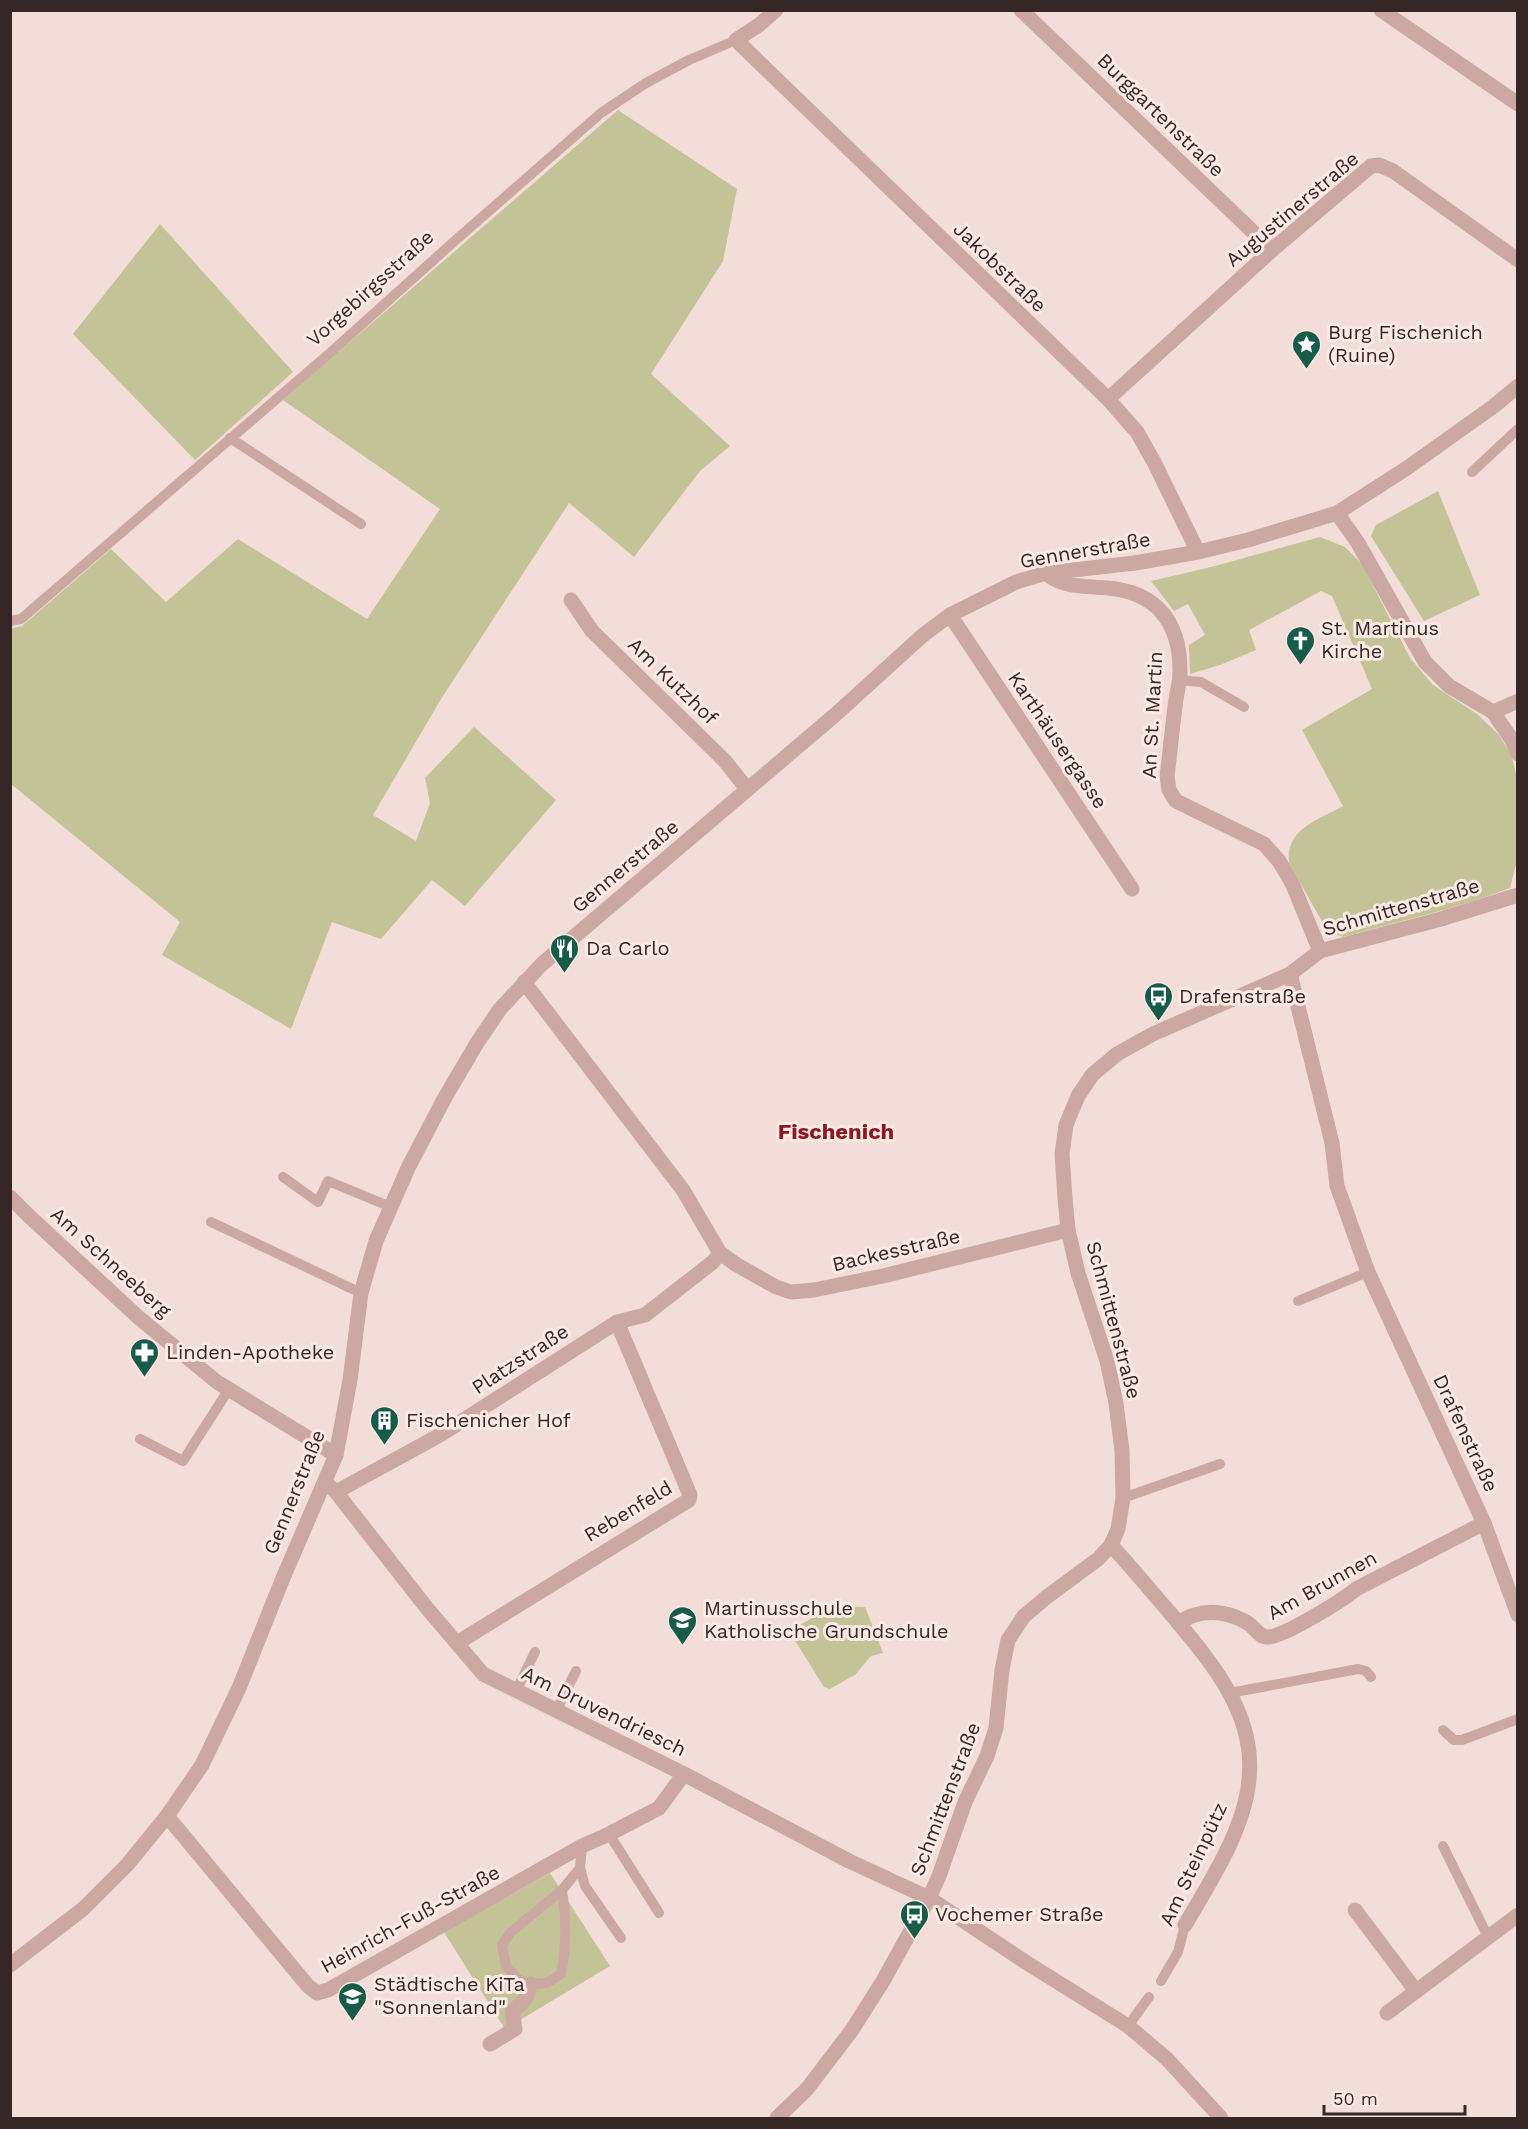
<svg xmlns="http://www.w3.org/2000/svg" width="1528" height="2129" font-family="'Work Sans',sans-serif">
<rect width="100%" height="100%" fill="#f3ddd8"/>
<g fill="#c3c397">
<path d="M 618,110 L 737,189 L 723,261 L 651,374 L 730,446 L 700,471 L 634,557 L 569,503 L 441,699 L 373,815 L 416,841 L 430,803 L 425,778 L 474,727 L 556,800 L 465,906 L 432,880 L 381,939 L 332,922 L 291,1029 L 162,955 L 180,922 L 11,784 L 10,629 L 22,626 L 111,549 L 166,602 L 238,539 L 367,619 L 440,509 L 283,400 Z"/>
<path d="M 160,224 L 293,372 L 195,460 L 73,334 Z"/>
<path d="M 1438,491 L 1480,595 L 1424,621 L 1371,536 L 1376,525 Z"/>
<path d="M 1320,537 L 1345,547 L 1362,564 L 1410,658 L 1433,685 L 1477,714 L 1499,735 L 1512,756 L 1516,775 L 1518,856 L 1510,888 C 1456,909 1399,921 1343,937 L 1333,933 L 1324,925 L 1289,863 C 1285,829 1318,820 1343,806 L 1302,730 L 1372,689 L 1332,596 L 1321,591 L 1249,630 L 1256,650 L 1220,665 L 1190,674 L 1189,645 L 1205,635 L 1188,604 L 1174,611 L 1151,581 L 1215,566 Z"/>
<path d="M 834,1606 L 865,1607 L 883,1653 L 871,1656 L 856,1674 L 830,1689 L 824,1687 L 789,1631 Z"/>
<path d="M 550,1873 L 610,1966 L 505,2029 L 444,1932 Z"/>
</g>
<g fill="none" stroke-linecap="round" stroke-linejoin="round">
<g stroke="#cca8a3" stroke-width="10">
<path d="M 230,438 L 361,524"/>
<path d="M 1472,472 L 1518,429"/>
<path d="M 10,621 L 21,619 L 330,353 L 458,238 L 601,113 L 646,83 L 689,60 L 736,40"/>
<path d="M 1179,680 L 1201,682 L 1244,707"/>
<path d="M 283,1177 L 318,1202 L 328,1181 L 391,1207"/>
<path d="M 211,1222 L 361,1293"/>
<path d="M 1298,1301 L 1368,1272"/>
<path d="M 140,1439 L 183,1461 L 229,1389"/>
<path d="M 1123,1498 L 1220,1464"/>
<path d="M 516,1691 L 535,1652"/>
<path d="M 1230,1693 L 1358,1669 L 1366,1671 L 1371,1677"/>
<path d="M 556,1711 L 576,1671"/>
<path d="M 1443,1730 L 1454,1740 L 1462,1740 L 1518,1719"/>
<path d="M 609,1834 L 659,1913"/>
<path d="M 582,1846 L 580,1868 L 585,1886 L 621,1938"/>
<path d="M 1443,1846 L 1488,1937"/>
<path d="M 562,1890 L 510,1933 L 502,1945 L 506,1966 L 518,1979 L 530,1984 L 547,1983 L 561,1974 C 567,1946 566,1917 562,1890 L 580,1868"/>
<path d="M 1161,1981 L 1178,1952 L 1185,1925"/>
<path d="M 1128,2026 L 1149,1997"/>
</g>
<g stroke="#cca8a3" stroke-width="15">
<path d="M 776,10 L 759,25 L 736,40 L 1108,399 L 1137,432 L 1154,462 L 1198,552"/>
<path d="M 1021,10 L 1272,250"/>
<path d="M 1381,10 L 1518,104"/>
<path d="M 1108,399 L 1272,250 L 1371,166 L 1379,165 L 1393,171 L 1518,260"/>
<path d="M 1337,513 L 1358,543 L 1425,662 L 1449,686 L 1493,712 L 1512,740 L 1518,754"/>
<path d="M 1046,573 C 1061,588 1087,586 1107,588 C 1157,592 1180,622 1180,671 C 1180,683 1176,695 1175,707 C 1172,730 1170,753 1167,776 L 1169,790 L 1176,801 L 1264,844 L 1279,861 L 1292,883 L 1320,951"/>
<path d="M 571,600 L 592,631 L 725,761 L 747,789"/>
<path d="M 950,615 L 1132,889"/>
<path d="M 1493,712 L 1518,701"/>
<path d="M 1290,974 L 1332,1143 L 1337,1186 L 1368,1272 L 1484,1523 L 1518,1615"/>
<path d="M 524,982 L 683,1190 L 720,1253 L 737,1265 L 776,1287 L 791,1292 L 814,1290 L 883,1276 L 1068,1230"/>
<path d="M 10,1197 L 29,1216 L 138,1317 L 217,1382 L 336,1455"/>
<path d="M 325,1482 L 336,1492 L 426,1607 L 483,1674 L 684,1774 L 849,1861 L 929,1898 L 1027,1963 L 1128,2026 L 1167,2059 L 1221,2118"/>
<path d="M 336,1492 L 440,1435 L 617,1322 L 645,1315 L 713,1262 L 720,1253"/>
<path d="M 1111,1545 C 1132,1568 1151,1591 1171,1614 C 1211,1662 1256,1713 1249,1779 C 1245,1829 1210,1882 1185,1925"/>
<path d="M 1178,1623 C 1184,1620 1189,1616 1195,1615 C 1212,1609 1234,1614 1249,1624 C 1255,1628 1259,1637 1267,1637 C 1282,1638 1343,1600 1356,1589 L 1484,1523"/>
<path d="M 457,1643 L 689,1500 L 690,1495 L 617,1322"/>
<path d="M 167,1816 L 308,1986 L 317,1993 L 328,1990 L 582,1846 L 609,1834 L 659,1808 L 684,1774"/>
<path d="M 1355,1910 L 1416,1991"/>
<path d="M 1387,2013 L 1518,1915"/>
<path d="M 490,2044 L 515,2029 L 512,2011 C 523,2003 528,1998 530,1984"/>
<path d="M 777,2118 L 807,2089 L 852,2030 L 883,1981 L 929,1898 L 939,1876 L 965,1802 L 987,1756 L 996,1728 L 1002,1670 L 1008,1640 L 1024,1616 L 1048,1596 L 1098,1559 L 1111,1545 L 1118,1529 L 1123,1498 L 1122,1451 L 1116,1403 L 1107,1361 L 1078,1273 L 1068,1230 L 1065,1198 L 1062,1154 L 1066,1125 L 1078,1096 L 1092,1075 L 1117,1054 L 1153,1034 L 1290,974 L 1320,951 L 1441,919 L 1518,895"/>
</g>
<path stroke="#cca8a3" stroke-width="15" d="M 10,1965 L 83,1909 L 127,1865 L 167,1816 L 202,1765 L 239,1688 L 283,1578 L 336,1455 L 350,1380 L 361,1293 L 376,1241 L 408,1168 L 444,1099 L 477,1043 L 500,1009 L 542,964 L 835,715 L 922,636 L 950,615 L 1016,582 L 1046,573 L 1135,563 L 1198,552 L 1248,540 L 1337,513 L 1407,468 L 1494,406 L 1518,386"/>
</g>
<defs>
<symbol id="sight-pin" viewBox="-11 -11 22 30"><path d="M0 17L-7.5 6A9.5 9.5 0 1 1 7.5 6Z" fill="#185b49" stroke="#fbe9e4"/><path d="M0-6L1.8-2.2L6-1.7L2.9 1.2L3.7 5.4L0 3.3L-3.7 5.4L-2.9 1.2L-6-1.7L-1.8-2.2Z" fill="#fff"/></symbol>
<symbol id="church-pin" viewBox="-11 -11 22 30"><path d="M0 17L-7.5 6A9.5 9.5 0 1 1 7.5 6Z" fill="#185b49" stroke="#fbe9e4"/><path d="M-1.2-6h2.4v3.5h3.3v2.4h-3.3V6h-2.4V-.1h-3.3v-2.4h3.3Z" fill="#fff"/></symbol>
<symbol id="restaurant-pin" viewBox="-11 -11 22 30"><path d="M0 17L-7.5 6A9.5 9.5 0 1 1 7.5 6Z" fill="#185b49" stroke="#fbe9e4"/><path d="M-5-6h1v4h1v-4h1v4h1v-4h1v5L-1.5 .5V6h-2V.5L-5-1ZM5-6V6H3V1.5H1.5Q1.5-4 5-6Z" fill="#fff"/></symbol>
<symbol id="bus-pin" viewBox="-11 -11 22 30"><path d="M0 17L-7.5 6A9.5 9.5 0 1 1 7.5 6Z" fill="#185b49" stroke="#fbe9e4"/><path d="M-5-6H5V4H4V6H2V4H-2V6H-4V4H-5ZM-3.5-4V0h7V-4ZM-3.5 1.2v1.5H-2V1.2ZM2 1.2v1.5H3.5V1.2Z" fill="#fff"/></symbol>
<symbol id="pharmacy-pin" viewBox="-11 -11 22 30"><path d="M0 17L-7.5 6A9.5 9.5 0 1 1 7.5 6Z" fill="#185b49" stroke="#fbe9e4"/><path d="M-2-6h4v4h4v4h-4v4h-4v-4h-4v-4h4Z" fill="#fff"/></symbol>
<symbol id="building-pin" viewBox="-11 -11 22 30"><path d="M0 17L-7.5 6A9.5 9.5 0 1 1 7.5 6Z" fill="#185b49" stroke="#fbe9e4"/><path d="M-4-6H4V6H1V3H-1V6H-4ZM-2.5-4.3h1.7v1.8h-1.7ZM.8-4.3h1.7v1.8H.8ZM-2.5-1h1.7V.8h-1.7ZM.8-1h1.7V.8H.8Z" fill="#fff"/></symbol>
<symbol id="school-pin" viewBox="-11 -11 22 30"><path d="M0 17L-7.5 6A9.5 9.5 0 1 1 7.5 6Z" fill="#185b49" stroke="#fbe9e4"/><path d="M0-5L7-2L0 1L-7-2ZM-4 1L0 2.5L4 1V4Q0 6-4 4Z" fill="#fff"/></symbol>
</defs>
<g fill-rule="evenodd">
<use href="#sight-pin" x="1290" y="328" width="33" height="45"/>
<use href="#church-pin" x="1284" y="624" width="33" height="45"/>
<use href="#restaurant-pin" x="548" y="932" width="33" height="45"/>
<use href="#bus-pin" x="1142" y="980" width="33" height="45"/>
<use href="#pharmacy-pin" x="128" y="1336" width="33" height="45"/>
<use href="#building-pin" x="368" y="1404" width="33" height="45"/>
<use href="#school-pin" x="666" y="1604" width="33" height="45"/>
<use href="#bus-pin" x="898" y="1898" width="33" height="45"/>
<use href="#school-pin" x="336" y="1980" width="33" height="45"/>
</g>
<g text-anchor="middle" dominant-baseline="central" stroke-width="6" stroke-linejoin="round" paint-order="stroke">
<g font-size="20" fill="#362626" stroke="#fbe9e4">
<text transform="translate(1161 115) rotate(44)">Burggartenstraße</text>
<text transform="translate(1292 209) rotate(-40)">Augustinerstraße</text>
<text transform="translate(1000 267) rotate(44)">Jakobstraße</text>
<text transform="translate(370 288) rotate(-42)">Vorgebirgsstraße</text>
<text transform="translate(1085 550) rotate(-10)">Gennerstraße</text>
<text transform="translate(673 681) rotate(44)">Am Kutzhof</text>
<text transform="translate(1152 715) rotate(-87)">An St. Martin</text>
<text transform="translate(1058 740) rotate(56)">Karthäusergasse</text>
<text transform="translate(625 866) rotate(-40)">Gennerstraße</text>
<text transform="translate(1401 907) rotate(-16)">Schmittenstraße</text>
<text transform="translate(896 1250) rotate(-13)">Backesstraße</text>
<text transform="translate(111 1262) rotate(42)">Am Schneeberg</text>
<text transform="translate(1114 1320) rotate(75)">Schmittenstraße</text>
<text transform="translate(520 1359) rotate(-33)">Platzstraße</text>
<text transform="translate(1466 1433) rotate(65)">Drafenstraße</text>
<text transform="translate(294 1492) rotate(-68)">Gennerstraße</text>
<text transform="translate(628 1511) rotate(-31)">Rebenfeld</text>
<text transform="translate(1322 1585) rotate(-29)">Am Brunnen</text>
<text transform="translate(604 1711) rotate(26)">Am Druvendriesch</text>
<text transform="translate(945 1799) rotate(-69)">Schmittenstraße</text>
<text transform="translate(1193 1864) rotate(-65)">Am Steinpütz</text>
<text transform="translate(410 1919) rotate(-29)">Heinrich-Fuß-Straße</text>
</g>
<g font-size="20" fill="#362626" stroke="#fbe9e4" text-anchor="start">
<text x="1328" y="332">Burg Fischenich<tspan x="1328" dy="23">(Ruine)</tspan></text>
<text x="1321" y="628">St. Martinus<tspan x="1321" dy="23">Kirche</tspan></text>
<text x="586" y="948">Da Carlo</text>
<text x="1179" y="996">Drafenstraße</text>
<text x="166" y="1352">Linden-Apotheke</text>
<text x="406" y="1420">Fischenicher Hof</text>
<text x="704" y="1608">Martinusschule<tspan x="704" dy="23">Katholische Grundschule</tspan></text>
<text x="935" y="1914">Vochemer Straße</text>
<text x="374" y="1984">Städtische KiTa<tspan x="374" dy="23">"Sonnenland"</tspan></text>
</g>
<g font-size="22" font-weight="bold" fill="#8c1822" stroke="#fbe9e4">
<text x="836" y="1131">Fischenich</text>
</g>
</g>
<rect width="1528" height="2129" fill="none" stroke="#362626" stroke-width="24"/>
<path d="M1324 2105v9h141v-9" fill="none" stroke="#362626" stroke-width="3"/>
<text x="1333" y="2105" font-size="18" fill="#362626" stroke="#fbe9e4" stroke-width="4.5" paint-order="stroke">50 m</text>
</svg>
